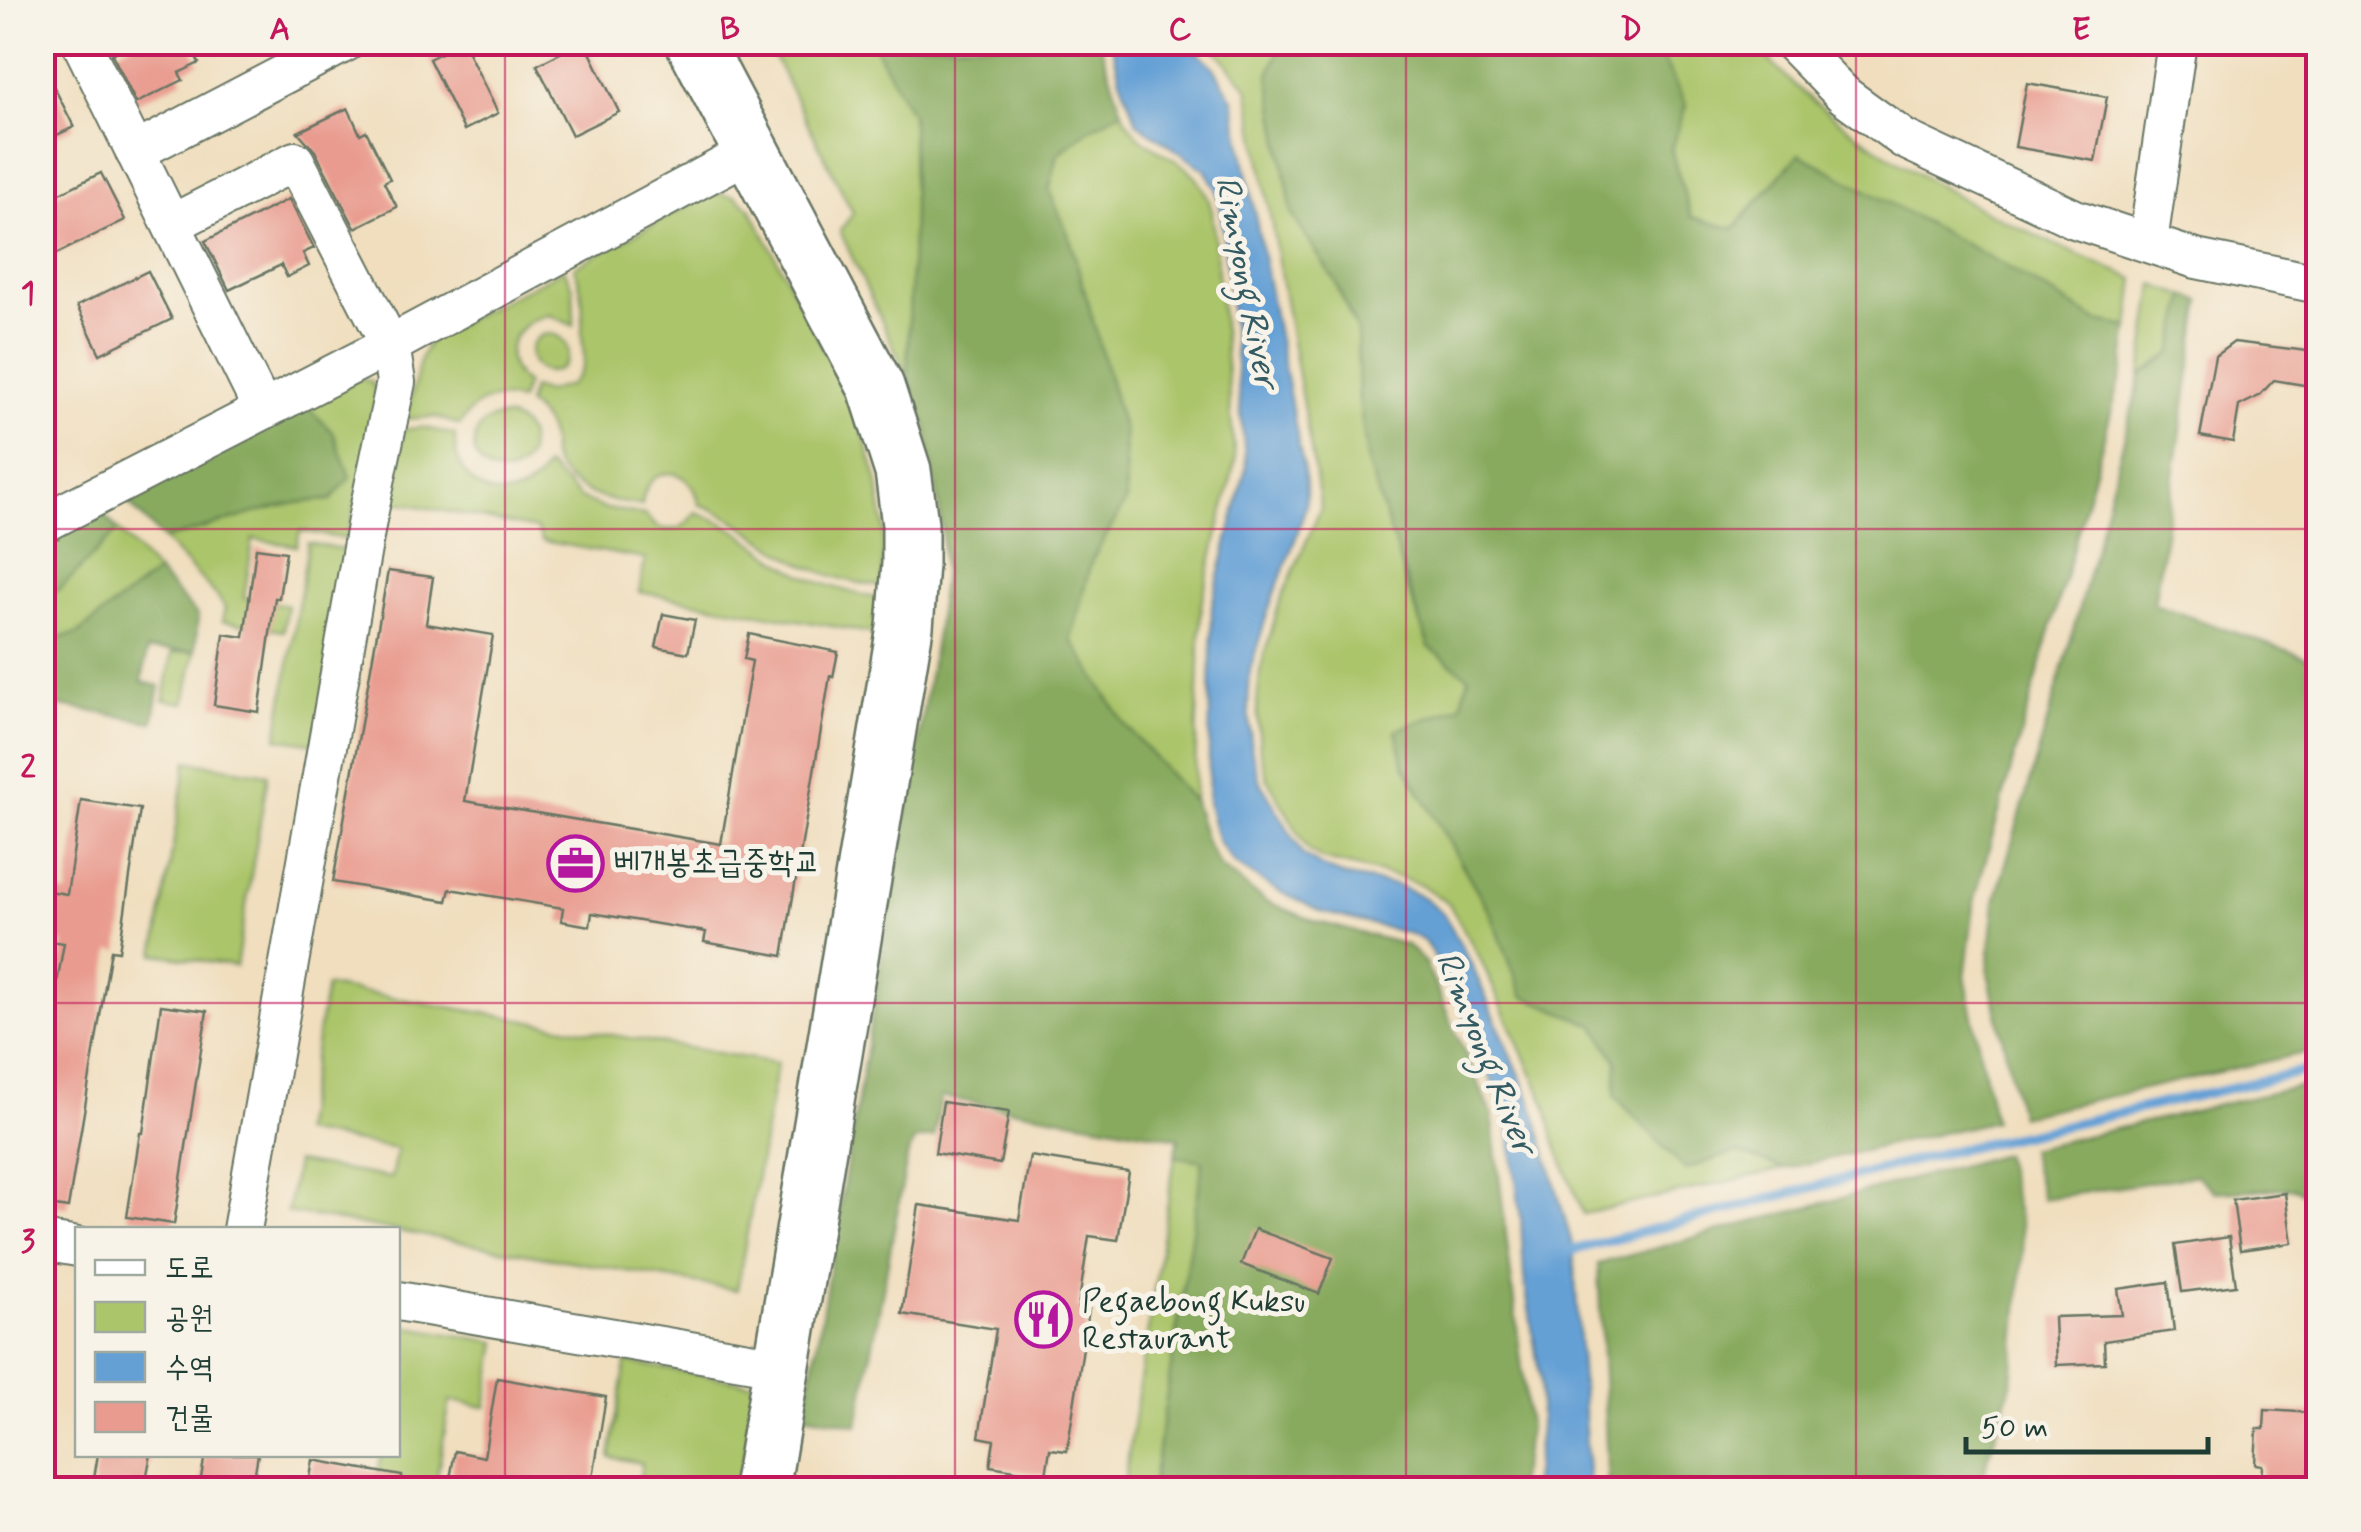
<svg xmlns="http://www.w3.org/2000/svg" width="2361" height="1532" font-family="Mynerve,'Poor Story',sans-serif">
<rect width="100%" height="100%" fill="#f7f3e8"/>
<filter id="ink" filterUnits="userSpaceOnUse"><feTurbulence type="fractalNoise" baseFrequency=".01" numOctaves="2"/><feDisplacementMap in="SourceGraphic" scale="20" xChannelSelector="R" yChannelSelector="G"/><feConvolveMatrix kernelMatrix="1 2 1 2 8 2 1 2 1" color-interpolation-filters="sRGB"/></filter>
<filter id="wash" filterUnits="userSpaceOnUse"><feTurbulence type="fractalNoise" baseFrequency=".0048" numOctaves="4" result="noise"/><feDisplacementMap in="SourceGraphic" scale="40" xChannelSelector="R" yChannelSelector="G"/><feGaussianBlur stdDeviation="2.25" result="paint"/><feColorMatrix in="noise" values="0 0 0 0 0 0 0 0 0 0 0 0 0 0 0 0 0 1.4 0 .05"/><feComposite in="paint" operator="in"/></filter>
<g filter="url(#wash)">
<rect width="100%" height="100%" fill="#f0debe"/>
<g fill="#abc56b" stroke="#658150" stroke-width="2.5">
<path d="M 767,43 L 873,43 L 912,115 L 913,212 L 907,376 L 840,231 L 853,213 Z"/>
<path d="M 1210,43 L 1282,43 L 1269,75 L 1292,214 L 1335,281 L 1357,331 L 1359,399 L 1404,579 L 1429,647 L 1469,677 L 1461,706 L 1396,730 L 1404,765 L 1491,914 L 1523,995 L 1594,1025 L 1617,1061 L 1615,1096 L 1685,1169 L 1737,1152 L 1784,1169 L 1583,1214 L 1554,1139 L 1546,1104 L 1479,956 L 1449,904 L 1423,886 L 1398,877 L 1322,859 L 1308,850 L 1267,778 L 1260,751 L 1257,704 L 1260,671 L 1279,604 L 1321,508 L 1248,88 Z"/>
<path d="M 1655,43 L 1751,43 C 1772,62 1791,83 1813,101 C 1910,179 2021,232 2135,279 L 2129,327 L 2097,321 L 2002,264 L 1799,154 L 1733,229 L 1691,217 L 1671,150 L 1686,105 Z"/>
<path d="M 1122,111 C 1143,163 1196,146 1212,211 L 1235,461 L 1201,605 L 1194,802 L 1125,725 L 1070,639 L 1091,562 L 1126,501 L 1124,432 L 1070,239 L 1049,190 L 1058,154 L 1089,129 Z"/>
<path d="M 720,194 L 735,196 L 751,209 L 845,390 L 863,433 L 877,479 L 884,525 L 882,587 C 851,583 819,573 793,559 C 760,540 735,516 699,504 C 693,463 645,463 642,505 C 611,503 567,492 552,459 C 549,453 552,450 551,444 C 550,426 540,415 527,404 L 532,388 L 545,392 L 570,385 C 591,363 582,357 582,332 C 583,307 584,291 574,267 L 704,197 Z"/>
<path d="M 564,269 L 573,287 L 574,326 L 550,315 C 514,320 493,359 526,384 L 520,401 C 494,394 473,402 460,425 L 435,417 L 406,419 L 421,357 L 431,338 Z"/>
<path d="M 2154,285 L 2186,296 L 2172,353 L 2141,375 Z"/>
<circle cx="549" cy="353" r="19"/>
<path d="M 360,378 L 372,382 L 378,399 L 348,539 L 300,531 L 297,546 L 253,539 L 244,598 L 287,605 L 283,631 L 222,621 L 225,608 L 218,597 L 163,539 C 216,528 278,499 331,500 L 302,402 Z"/>
<circle cx="502" cy="445" r="28"/>
<path d="M 421,427 L 455,435 C 452,492 517,519 546,466 L 580,498 L 602,508 L 645,515 L 657,527 C 676,533 686,527 696,512 C 736,526 752,543 785,565 C 813,583 850,593 882,599 L 882,635 L 639,592 L 645,559 L 542,541 L 537,529 L 397,502 L 392,494 L 403,430 Z"/>
<path d="M 118,530 L 157,572 L 77,634 L 43,641 L 43,596 L 60,589 Z"/>
<path d="M 308,543 L 347,550 L 316,744 L 277,738 Z"/>
<path d="M 195,651 L 185,703 L 164,700 L 172,653 Z"/>
<path d="M 187,761 L 268,774 L 236,966 L 155,954 Z"/>
<path d="M 326,986 L 777,1063 L 737,1290 L 287,1212 L 296,1162 L 391,1178 L 397,1149 L 301,1132 Z"/>
<path d="M 1175,1156 L 1203,1160 L 1152,1489 L 1123,1490 Z"/>
<path d="M 403,1326 L 497,1342 L 486,1407 L 450,1401 L 435,1489 L 375,1490 L 381,1455 L 398,1454 L 398,1359 Z"/>
<path d="M 626,1362 L 757,1384 L 739,1489 L 638,1489 L 642,1463 L 610,1457 Z"/>
</g>
<g fill="#88aa5f" stroke="#54744a" stroke-width="2.5">
<path d="M 873,43 L 1100,43 L 1122,111 L 1089,129 L 1058,154 L 1049,190 L 1070,239 L 1124,432 L 1126,501 L 1091,562 L 1071,639 L 1125,725 L 1194,802 L 1206,842 L 1220,867 L 1265,901 L 1314,921 L 1407,945 L 1425,963 L 1492,1114 L 1529,1430 L 1517,1489 L 1152,1489 L 1203,1161 L 1175,1156 L 1179,1138 L 941,1097 L 934,1137 L 915,1140 L 908,1153 L 858,1425 L 805,1415 L 937,628 L 943,571 L 942,526 L 926,426 L 907,376 L 913,212 L 912,116 Z"/>
<path d="M 1282,43 L 1655,43 L 1686,105 L 1671,150 L 1691,217 L 1734,229 L 1799,154 L 2002,264 L 2097,321 L 2129,327 L 2123,370 L 1975,898 L 1965,977 L 1994,1121 L 1784,1169 L 1737,1152 L 1685,1169 L 1615,1096 L 1617,1061 L 1594,1025 L 1523,996 L 1491,914 L 1404,765 L 1396,730 L 1461,706 L 1469,677 L 1429,647 L 1368,465 L 1359,399 L 1357,331 L 1335,281 L 1292,215 L 1269,75 Z"/>
<path d="M 2186,296 L 2201,301 L 2154,604 L 2318,662 L 2318,1050 L 2020,1116 L 1988,973 L 1995,901 L 2067,654 L 2141,375 L 2172,353 Z"/>
<path d="M 302,402 L 333,432 L 350,477 L 331,500 C 279,499 216,528 163,539 L 124,498 Z"/>
<path d="M 98,508 L 118,530 L 60,589 L 43,596 L 43,538 Z"/>
<path d="M 157,572 L 198,616 L 195,651 L 147,650 L 142,682 L 160,686 L 153,722 L 43,703 L 43,641 L 77,634 Z"/>
<path d="M 2318,1082 L 2318,1201 L 2294,1188 L 2215,1192 L 2196,1175 L 2042,1199 L 2029,1149 Z"/>
<path d="M 2003,1154 L 2021,1226 L 2023,1251 L 2012,1380 L 1979,1489 L 1608,1489 L 1598,1264 Z"/>
</g>
<path fill="#65a0d5" stroke="#426e84" stroke-width="2.5" d="M 1112,43 L 1188,43 L 1212,65 L 1233,99 L 1306,482 L 1306,505 L 1296,537 L 1270,605 L 1250,670 L 1248,707 L 1252,752 L 1259,779 L 1303,855 L 1322,867 L 1347,877 L 1396,885 L 1423,897 L 1443,913 L 1470,961 L 1532,1103 L 1573,1247 L 1589,1489 L 1532,1489 L 1540,1428 L 1540,1379 L 1524,1276 L 1521,1218 L 1508,1118 L 1458,1000 L 1437,960 L 1424,941 L 1411,934 L 1322,912 L 1274,889 L 1235,864 L 1218,842 L 1208,804 L 1212,605 L 1246,467 L 1221,209 L 1216,188 L 1205,170 L 1137,123 L 1120,79 Z"/>
<g fill="none" stroke-linecap="round" stroke-linejoin="round">
<path stroke="#65a0d5" stroke-width="10" d="M 1562,1253 L 1939,1154 L 2318,1068"/>
</g>
<g id="blocks">
<g fill="#e99b8f">
<path d="M 135,42 L 189,42 L 199,63 L 179,73 L 183,80 L 136,103 L 112,54 Z"/>
<path d="M 463,42 L 498,113 L 464,130 L 429,59 Z"/>
<path d="M 582,42 L 585,42 L 619,112 L 572,135 L 537,65 Z"/>
<path d="M 42,63 L 74,127 L 42,142 Z"/>
<path d="M 2027,83 L 2107,97 L 2095,161 L 2015,147 Z"/>
<path d="M 348,108 L 360,134 L 366,131 L 390,179 L 384,182 L 397,207 L 355,228 L 315,151 L 298,132 Z"/>
<path d="M 101,173 L 125,220 L 54,255 L 42,233 L 42,202 Z"/>
<path d="M 289,199 L 314,248 L 303,253 L 309,266 L 287,277 L 281,265 L 229,290 L 205,241 Z"/>
<path d="M 148,271 L 172,319 L 100,354 L 77,306 Z"/>
<path d="M 2234,342 L 2315,352 L 2310,386 L 2274,380 L 2259,396 L 2239,406 L 2233,442 L 2200,436 L 2215,356 Z"/>
<path d="M 256,548 L 286,552 L 279,598 L 275,598 L 259,712 L 214,705 L 224,634 L 244,637 Z"/>
<path d="M 388,571 L 433,577 L 426,624 L 493,635 L 465,801 L 721,844 L 752,661 L 744,659 L 749,634 L 838,652 L 833,677 L 830,676 L 783,956 L 704,942 L 706,932 L 592,913 L 590,926 L 561,921 L 563,908 L 450,889 L 447,901 L 333,882 Z"/>
<path d="M 663,614 L 695,620 L 688,653 L 656,647 Z"/>
<path d="M 81,800 L 140,809 L 119,951 L 111,950 L 68,1208 L 42,1204 L 42,1069 L 64,943 L 42,940 L 42,890 L 67,894 Z"/>
<path d="M 161,1005 L 207,1011 L 174,1224 L 127,1217 L 140,1133 L 143,1133 Z"/>
<path d="M 943,1102 L 1009,1112 L 1000,1164 L 935,1153 Z"/>
<path d="M 1030,1156 L 1129,1172 L 1118,1240 L 1089,1236 L 1078,1308 L 1089,1309 L 1067,1451 L 1050,1449 L 1046,1475 L 990,1466 L 994,1440 L 979,1437 L 996,1329 L 902,1314 L 919,1205 L 1019,1220 Z"/>
<path d="M 2285,1193 L 2292,1243 L 2240,1250 L 2233,1200 Z"/>
<path d="M 1255,1229 L 1333,1258 L 1319,1294 L 1241,1264 Z"/>
<path d="M 2229,1237 L 2236,1285 L 2182,1292 L 2175,1245 Z"/>
<path d="M 2168,1282 L 2174,1331 L 2104,1341 L 2105,1363 L 2056,1365 L 2054,1317 L 2122,1315 L 2118,1289 Z"/>
<path d="M 497,1378 L 606,1397 L 591,1490 L 448,1490 L 455,1451 L 484,1457 Z"/>
<path d="M 2265,1410 L 2314,1413 L 2313,1432 L 2317,1432 L 2315,1468 L 2310,1468 L 2309,1487 L 2261,1484 L 2262,1465 L 2255,1464 L 2257,1429 L 2264,1429 Z"/>
<path d="M 98,1454 L 151,1454 L 144,1490 L 92,1490 Z"/>
<path d="M 205,1454 L 258,1454 L 252,1490 L 199,1490 Z"/>
<path d="M 313,1460 L 402,1476 L 401,1490 L 308,1490 Z"/>
</g>
</g>
</g>
<g filter="url(#ink)">
<use href="#blocks" fill-opacity="0" stroke="#687564" stroke-width="2.5"/>
<g fill="none" stroke-linecap="round" stroke-linejoin="round">
<defs>
<g id="street">
<path d="M 81,42 L 263,410"/>
<path d="M 1792,42 L 1845,96 L 1904,139 L 2075,219 L 2196,259 L 2318,284"/>
<path d="M 135,152 L 346,42"/>
<path d="M 172,224 L 295,161 L 390,345 L 396,382 L 367,520 L 242,1230"/>
<path d="M 2148,242 L 2177,42"/>
<path d="M 42,524 L 390,345 L 750,152"/>
<path d="M 42,1241 L 78,1247"/>
<path d="M 398,1301 L 783,1367"/>
</g>
<path id="secondary" d="M 694,42 L 876,387 L 903,471 L 910,524 L 910,564 L 905,627 L 761,1490"/>
</defs>
<use href="#street" stroke="#687564" stroke-width="42"/>
<use href="#secondary" stroke="#687564" stroke-width="60"/>
<use href="#street" stroke="#fff" stroke-width="38"/>
<use href="#secondary" stroke="#fff" stroke-width="55"/>
</g>
</g>
<path fill="none" stroke="#c2185b" stroke-width="2.5" stroke-opacity="0.55" d="M 505,42 L 505,1490M 955,42 L 955,1490M 1406,42 L 1406,1490M 1856,42 L 1856,1490M 42,529 L 2318,529M 42,1003 L 2318,1003"/>
<defs>
<symbol id="office-ring" viewBox="-11 -11 22 22"><circle r="9.5" fill="#f7f3e8" stroke="#b5179e" stroke-width="1.5"/><path d="M-6-3h4V-5.5h4V-3h4V5H-6ZM-1-4.5V-3h2v-1.5ZM-6 0V1H6V0Z" fill="#b5179e"/></symbol>
<symbol id="restaurant-ring" viewBox="-11 -11 22 22"><circle r="9.5" fill="#f7f3e8" stroke="#b5179e" stroke-width="1.5"/><path d="M-5-6h1v4h1v-4h1v4h1v-4h1v5L-1.5 .5V6h-2V.5L-5-1ZM5-6V6H3V1.5H1.5Q1.5-4 5-6Z" fill="#b5179e"/></symbol>
</defs>
<g fill-rule="evenodd">
<use href="#office-ring" x="544" y="832" width="63" height="63"/>
<use href="#restaurant-ring" x="1012" y="1288" width="63" height="63"/>
</g>
<g text-anchor="middle" dominant-baseline="central" stroke-width="10" stroke-linejoin="round" paint-order="stroke">
<g font-size="32" fill="#1f3d34" stroke="#f7f3e8" text-anchor="start">
<text x="614" y="863">베개봉초급중학교</text>
<text x="1082" y="1302">Pegaebong Kuksu<tspan x="1082" dy="37">Restaurant</tspan></text>
</g>
<g font-size="35" font-style="italic" fill="#345b64" stroke="#f7f3e8">
<text transform="translate(1246 282) rotate(79)">Rimyong River</text>
<text transform="translate(1485 1053) rotate(68)">Rimyong River</text>
</g>
</g>
<rect width="2361" height="1532" fill="none" stroke="#f7f3e8" stroke-width="110"/>
<rect x="75" y="1227" width="325" height="230" fill="#f7f3e8" stroke="#a1aaa0" stroke-width="2.5"/>
<rect x="95" y="1260" width="50" height="15" fill="#ffffff" stroke="#a1aaa0" stroke-width="2.5"/>
<text x="165" y="1277" font-size="30" fill="#1f3d34">도로</text>
<rect x="95" y="1302" width="50" height="30" fill="#abc56b" stroke="#a1aaa0" stroke-width="2.5"/>
<text x="165" y="1327" font-size="30" fill="#1f3d34">공원</text>
<rect x="95" y="1352" width="50" height="30" fill="#65a0d5" stroke="#a1aaa0" stroke-width="2.5"/>
<text x="165" y="1377" font-size="30" fill="#1f3d34">수역</text>
<rect x="95" y="1402" width="50" height="30" fill="#e99b8f" stroke="#a1aaa0" stroke-width="2.5"/>
<text x="165" y="1427" font-size="30" fill="#1f3d34">건물</text>
<path d="M1966 1437v15h242v-15" fill="none" stroke="#1f3d34" stroke-width="5"/>
<text x="1981" y="1437" font-size="30" fill="#1f3d34" stroke="#f7f3e8" stroke-width="8" paint-order="stroke">50 m</text>
<rect x="55" y="55" width="2251" height="1422" fill="none" stroke="#c2185b" stroke-width="4"/>
<g font-size="32" text-anchor="middle" font-weight="bold" fill="#c2185b">
<text x="280" y="39">A</text>
<text x="730" y="39">B</text>
<text x="1180" y="39">C</text>
<text x="1631" y="39">D</text>
<text x="2081" y="39">E</text>
<text x="28" y="303">1</text>
<text x="28" y="777">2</text>
<text x="28" y="1251">3</text>
</g>
</svg>
